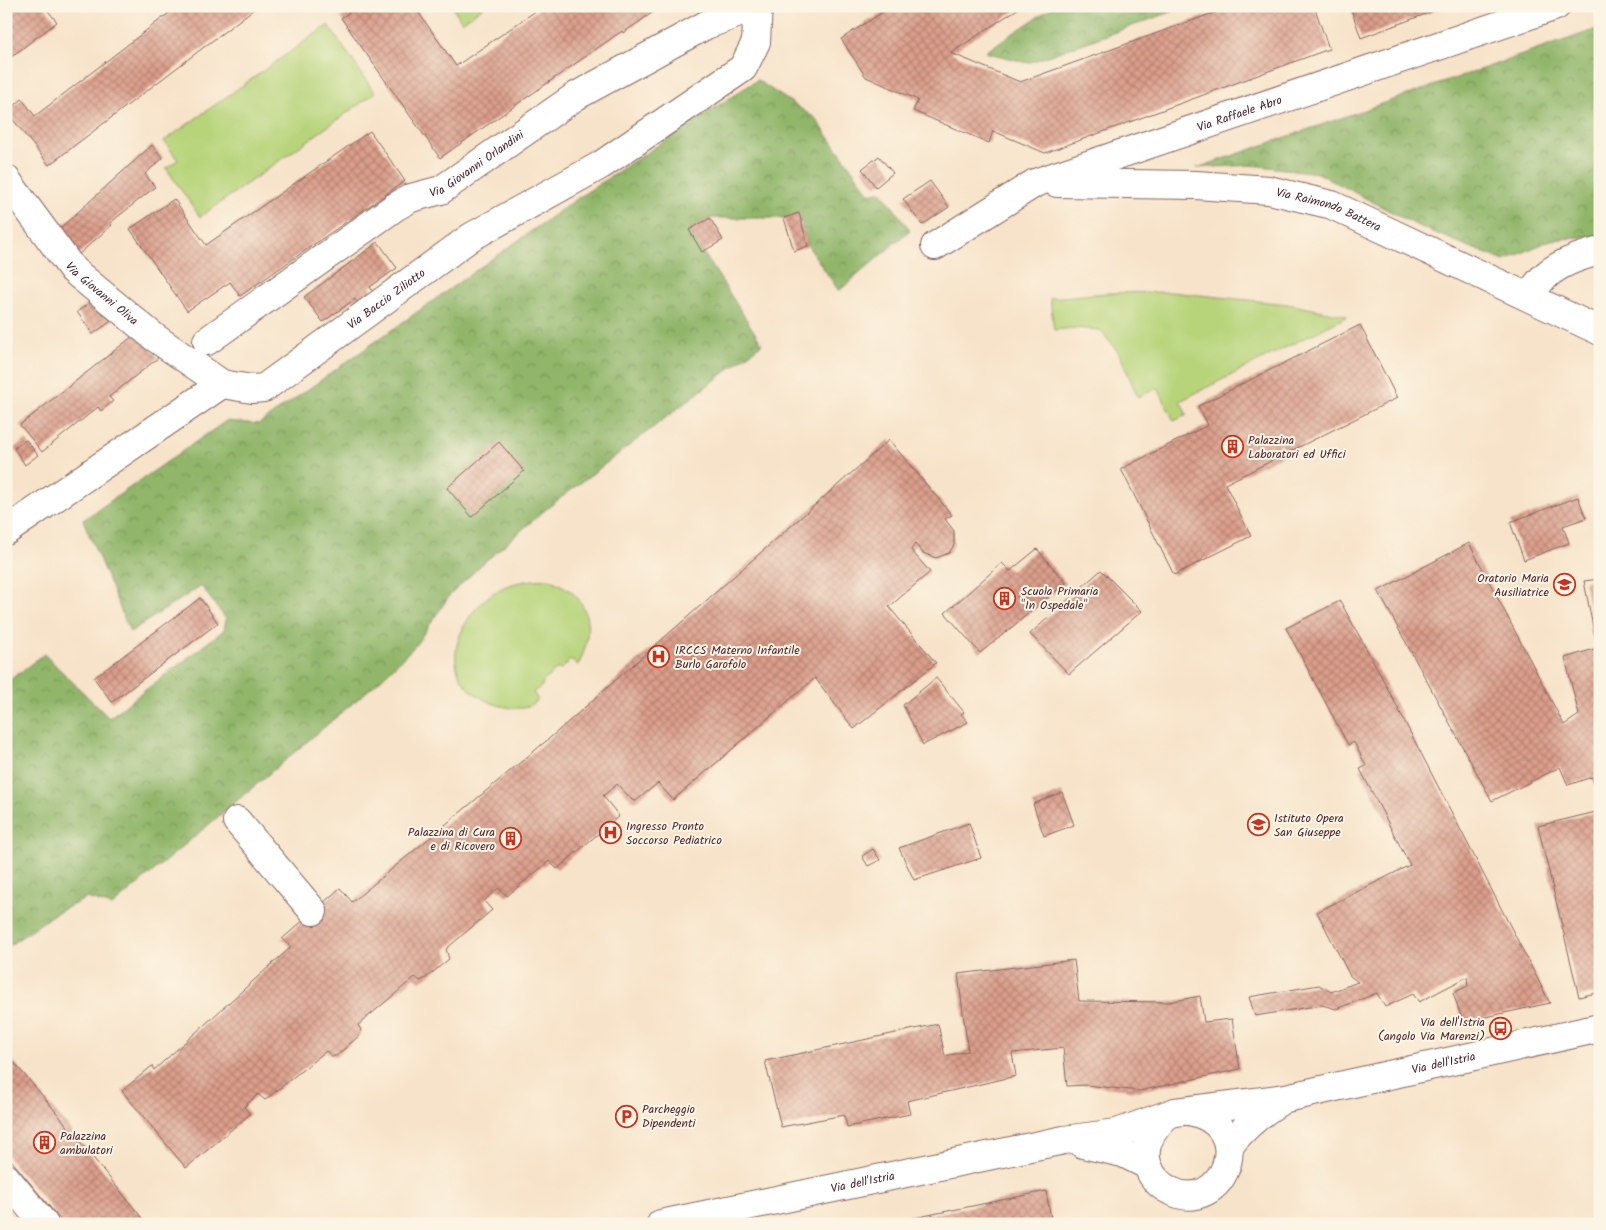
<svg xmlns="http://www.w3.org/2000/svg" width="1606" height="1230" font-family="Kalam,sans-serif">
<defs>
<pattern id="forest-crowns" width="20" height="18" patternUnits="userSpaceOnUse" patternTransform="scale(1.25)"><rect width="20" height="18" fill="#91b66a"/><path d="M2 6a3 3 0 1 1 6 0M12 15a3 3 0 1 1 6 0" fill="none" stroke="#789357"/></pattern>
<pattern id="building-cross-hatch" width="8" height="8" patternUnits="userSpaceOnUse" patternTransform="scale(1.25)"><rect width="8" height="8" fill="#db9f8b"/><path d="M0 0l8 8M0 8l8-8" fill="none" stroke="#b48172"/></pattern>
</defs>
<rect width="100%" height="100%" fill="#fcf5e5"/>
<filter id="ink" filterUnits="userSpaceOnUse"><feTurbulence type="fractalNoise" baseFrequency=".02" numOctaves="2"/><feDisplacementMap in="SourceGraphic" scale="10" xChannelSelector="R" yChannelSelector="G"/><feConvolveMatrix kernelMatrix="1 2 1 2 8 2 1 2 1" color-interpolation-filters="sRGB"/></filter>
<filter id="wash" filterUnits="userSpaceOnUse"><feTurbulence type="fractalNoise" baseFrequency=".0096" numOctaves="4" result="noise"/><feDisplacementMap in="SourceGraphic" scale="20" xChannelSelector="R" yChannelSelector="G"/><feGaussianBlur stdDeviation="1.12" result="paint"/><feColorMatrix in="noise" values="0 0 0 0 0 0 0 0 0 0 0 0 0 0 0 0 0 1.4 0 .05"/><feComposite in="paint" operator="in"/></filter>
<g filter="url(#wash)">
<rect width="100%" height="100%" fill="#f7e3c9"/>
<g fill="#b7d47a" stroke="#807a52">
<path d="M 452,6 L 485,6 L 462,22 Z"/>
<path d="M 328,25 L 375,93 L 200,217 L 166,168 L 178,160 L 164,141 Z"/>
<path d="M 1170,292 L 1287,304 L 1348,316 L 1180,401 L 1187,415 L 1174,421 L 1158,388 L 1138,397 L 1119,353 L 1100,330 L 1075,328 L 1054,330 L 1050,298 L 1107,293 Z"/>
<path d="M 550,579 C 558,584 570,589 576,596 C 593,616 589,644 578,665 L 570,660 L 562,669 L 557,669 L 543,682 L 542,686 L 533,692 L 538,700 C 534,703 527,708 522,708 C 495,710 459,692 456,662 C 453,635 475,603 498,590 C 514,581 532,580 550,579 Z"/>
</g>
<g fill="url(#forest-crowns)" stroke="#6e6a4a">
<path d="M 1054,6 L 1188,6 L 1028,63 L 985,52 Z"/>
<path d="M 1600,28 L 1600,235 L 1551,240 L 1504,261 L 1416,225 L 1318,173 L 1251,165 L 1197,168 Z"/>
<path d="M 757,80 L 815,118 L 870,194 L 881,191 L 910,230 L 839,291 L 808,246 L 798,213 L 784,218 L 710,218 L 689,230 L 762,344 L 545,510 L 481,565 L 450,595 L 415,646 L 379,681 L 112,906 L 87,898 L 54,914 L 6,948 L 6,683 L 44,654 L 109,718 L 224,630 L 226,619 L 201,586 L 130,632 L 83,520 L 226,421 L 259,424 L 578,198 Z"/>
</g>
<g id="blocks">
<g fill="url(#building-cross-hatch)">
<path d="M 6,6 L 44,6 L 57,22 L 11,57 L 6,50 Z"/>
<path d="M 178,6 L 258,6 L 49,165 L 7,112 L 22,99 L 35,116 Z"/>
<path d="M 358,6 L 414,6 L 456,66 L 543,6 L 662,6 L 623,33 L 622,31 L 440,158 L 341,18 Z"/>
<path d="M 892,6 L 1022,6 L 951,53 L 1020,82 L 1233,6 L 1314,6 L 1329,49 L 1045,153 L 993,131 L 989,143 L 913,111 L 918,100 L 866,77 L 841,39 Z"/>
<path d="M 1350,6 L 1447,6 L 1361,38 Z"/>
<path d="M 370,131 L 405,181 L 240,296 L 230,282 L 187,311 L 130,229 L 174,199 L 206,245 Z"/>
<path d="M 152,145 L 163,158 L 145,174 L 155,187 L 110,223 L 112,225 L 78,255 L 57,231 Z"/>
<path d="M 879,156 L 893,173 L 876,187 L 862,169 Z"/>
<path d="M 930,181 L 949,207 L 922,225 L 903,199 Z"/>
<path d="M 799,213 L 808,246 L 794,251 L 784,218 Z"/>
<path d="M 710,218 L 723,240 L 702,252 L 689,230 Z"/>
<path d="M 378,242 L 397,268 L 370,287 L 374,293 L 359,304 L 355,299 L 323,322 L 304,297 Z"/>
<path d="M 92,301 L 114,319 L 93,334 L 77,312 Z"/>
<path d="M 1360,325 L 1397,398 L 1225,484 L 1251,536 L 1174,575 L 1121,469 L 1208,425 L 1198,406 Z"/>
<path d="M 138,332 L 158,358 L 109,397 L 113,401 L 101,411 L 98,407 L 42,452 L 20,425 Z"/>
<path d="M 26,440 L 38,455 L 25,465 L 14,448 Z"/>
<path d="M 889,440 L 952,515 L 945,519 L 954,531 L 954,545 L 949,553 L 936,558 L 923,553 L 915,544 L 911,550 L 930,572 L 889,607 L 936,663 L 854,729 L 815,678 L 673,800 L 658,783 L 636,801 L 632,800 L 617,784 L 603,796 L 619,816 L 557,869 L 549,861 L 507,896 L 498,888 L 484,901 L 492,910 L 446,949 L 449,959 L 426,978 L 420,981 L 415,977 L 358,1025 L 361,1030 L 360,1035 L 336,1056 L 332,1056 L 326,1051 L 265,1100 L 258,1094 L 244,1107 L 250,1114 L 186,1168 L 122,1091 L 152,1066 L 154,1070 L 291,947 L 282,939 L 340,888 L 352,902 L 386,874 L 551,737 Z"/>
<path d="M 499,442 L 524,471 L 472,517 L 447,488 Z"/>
<path d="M 1578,497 L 1586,518 L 1563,526 L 1569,543 L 1524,560 L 1510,522 Z"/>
<path d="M 1469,543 L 1564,725 L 1579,715 L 1565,658 L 1597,648 L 1584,581 L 1600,579 L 1600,799 L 1592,777 L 1568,785 L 1560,767 L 1492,801 L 1378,591 Z"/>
<path d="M 1037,549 L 1066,583 L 980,653 L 945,613 L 1002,563 L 1010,571 Z"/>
<path d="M 1101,570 L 1142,611 L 1069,674 L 1030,634 Z"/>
<path d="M 200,598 L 218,623 L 112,702 L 94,678 Z"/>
<path d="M 1340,601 L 1377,668 L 1550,1003 L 1463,1022 L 1453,993 L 1468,986 L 1467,977 L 1419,1002 L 1413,994 L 1385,1007 L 1377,993 L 1336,1009 L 1322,1005 L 1255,1016 L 1249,997 L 1319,985 L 1331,992 L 1358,982 L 1350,976 L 1317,912 L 1410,865 L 1360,769 L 1366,766 L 1354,742 L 1348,745 L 1286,628 Z"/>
<path d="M 936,678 L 964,712 L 961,714 L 968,722 L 923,745 L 903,705 Z"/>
<path d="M 1062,792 L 1074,825 L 1044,836 L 1033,804 Z"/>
<path d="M 1600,811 L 1600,992 L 1579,997 L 1538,826 Z"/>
<path d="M 969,823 L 981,858 L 914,880 L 899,848 Z"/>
<path d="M 873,849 L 880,860 L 868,866 L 862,856 Z"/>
<path d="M 1074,960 L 1079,1001 L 1169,1002 L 1200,996 L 1204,1022 L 1232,1019 L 1240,1069 L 1139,1091 L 1086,1085 L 1067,1086 L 1063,1048 L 1012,1053 L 1016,1076 L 907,1101 L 910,1114 L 847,1127 L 844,1115 L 781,1127 L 765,1061 L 938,1024 L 945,1056 L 968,1051 L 958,974 Z"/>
<path d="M 6,1053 L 47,1101 L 147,1224 L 64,1224 L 6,1154 Z"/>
<path d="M 1046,1191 L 1052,1224 L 889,1224 L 889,1223 Z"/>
</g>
</g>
</g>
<g filter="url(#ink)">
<use href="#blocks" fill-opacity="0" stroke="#876462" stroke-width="1"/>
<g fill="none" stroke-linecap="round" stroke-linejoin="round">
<defs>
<g id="minor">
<path id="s1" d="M 6,179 L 73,270 L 154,337 L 222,384"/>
<path id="s2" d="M 1057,183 L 1196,185 L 1269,190 L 1332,205 L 1600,331"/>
<path id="s3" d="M 935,246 L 1035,183 L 1556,6"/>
<path d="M 1530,297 C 1542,269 1572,258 1600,251"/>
<path id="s4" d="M 207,341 L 395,207 L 411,198 L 441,190 L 576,96 L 706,25 L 758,6"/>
<path id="s5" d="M 6,531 L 222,384 L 252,389 L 264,388 L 471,237 L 601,165 L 743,68 L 756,42 L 758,6"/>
<path d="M 237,821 L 313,911"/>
<path d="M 6,1178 L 44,1224"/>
</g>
<g id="major">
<path d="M 1164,1118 C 1151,1131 1141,1148 1148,1166 C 1152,1178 1160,1186 1171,1191 C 1222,1217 1261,1125 1189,1111"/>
<path d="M 1083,1144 L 1123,1153 L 1147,1165"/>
<path d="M 1229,1146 C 1244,1127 1259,1114 1280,1101"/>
<path id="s6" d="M 661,1224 L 1064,1140 L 1117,1133 L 1175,1112 L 1286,1098 L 1600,1028"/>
</g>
</defs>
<use href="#minor" stroke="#876462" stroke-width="30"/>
<use href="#major" stroke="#876462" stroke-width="30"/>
<use href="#minor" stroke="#fff" stroke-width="28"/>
<use href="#major" stroke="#fff" stroke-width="28"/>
</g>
</g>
<defs>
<symbol id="building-ring" viewBox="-11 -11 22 22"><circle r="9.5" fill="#fcf5e5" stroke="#c8321e" stroke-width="1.5"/><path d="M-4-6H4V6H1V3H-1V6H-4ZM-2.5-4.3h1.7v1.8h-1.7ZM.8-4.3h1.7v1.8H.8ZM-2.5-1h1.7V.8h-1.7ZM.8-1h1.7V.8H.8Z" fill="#c8321e"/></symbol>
<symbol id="school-ring" viewBox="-11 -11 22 22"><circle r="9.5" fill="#fcf5e5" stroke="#c8321e" stroke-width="1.5"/><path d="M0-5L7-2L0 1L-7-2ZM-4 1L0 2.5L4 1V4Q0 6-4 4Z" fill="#c8321e"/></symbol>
<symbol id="hospital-ring" viewBox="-11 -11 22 22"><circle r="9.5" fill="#fcf5e5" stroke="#c8321e" stroke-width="1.5"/><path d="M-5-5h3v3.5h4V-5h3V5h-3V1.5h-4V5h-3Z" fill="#c8321e"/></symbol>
<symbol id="bus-ring" viewBox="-11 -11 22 22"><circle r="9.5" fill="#fcf5e5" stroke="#c8321e" stroke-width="1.5"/><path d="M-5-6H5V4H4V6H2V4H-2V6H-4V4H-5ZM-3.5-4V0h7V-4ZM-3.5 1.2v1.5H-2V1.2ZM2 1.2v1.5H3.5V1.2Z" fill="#c8321e"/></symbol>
<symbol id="parking-ring" viewBox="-11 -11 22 22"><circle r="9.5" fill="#fcf5e5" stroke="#c8321e" stroke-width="1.5"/><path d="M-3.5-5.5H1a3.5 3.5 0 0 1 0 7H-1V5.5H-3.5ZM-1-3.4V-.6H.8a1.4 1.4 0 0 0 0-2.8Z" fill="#c8321e"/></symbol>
</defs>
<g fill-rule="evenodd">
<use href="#building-ring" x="1220" y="434" width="25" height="25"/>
<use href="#school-ring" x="1552" y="572" width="25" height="25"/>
<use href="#building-ring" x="992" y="586" width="25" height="25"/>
<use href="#hospital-ring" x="646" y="644" width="25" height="25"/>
<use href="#school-ring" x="1246" y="812" width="25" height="25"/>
<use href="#hospital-ring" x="598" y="820" width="25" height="25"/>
<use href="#building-ring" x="498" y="826" width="25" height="25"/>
<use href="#bus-ring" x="1488" y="1016" width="25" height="25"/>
<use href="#parking-ring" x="614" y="1104" width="25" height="25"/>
<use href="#building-ring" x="32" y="1130" width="25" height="25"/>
</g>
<g text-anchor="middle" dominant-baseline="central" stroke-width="4" stroke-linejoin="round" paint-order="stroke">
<g font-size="12" fill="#4a1f2b" stroke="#fcf5e5">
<text stroke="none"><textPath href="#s3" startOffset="334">Via Raffaele Abro</textPath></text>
<text stroke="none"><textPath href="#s4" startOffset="324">Via Giovanni Orlandini</textPath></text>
<text stroke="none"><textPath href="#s2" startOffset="275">Via Raimondo Battera</textPath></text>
<text stroke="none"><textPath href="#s1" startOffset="150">Via Giovanni Oliva</textPath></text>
<text stroke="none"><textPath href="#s5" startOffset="455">Via Baccio Ziliotto</textPath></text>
<text stroke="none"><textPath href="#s6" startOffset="800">Via dell'Istria</textPath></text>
<text stroke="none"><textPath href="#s6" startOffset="206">Via dell'Istria</textPath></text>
</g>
<g font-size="12" fill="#4a1f2b" stroke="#fcf5e5" text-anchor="start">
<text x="1248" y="440">Palazzina<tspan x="1248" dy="14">Laboratori ed Uffici</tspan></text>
<text x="1549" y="578" text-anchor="end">Oratorio Maria<tspan x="1549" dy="14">Ausiliatrice</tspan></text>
<text x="1021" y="591">Scuola Primaria<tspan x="1021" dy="14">"In Ospedale"</tspan></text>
<text x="675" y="650">IRCCS Materno Infantile<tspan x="675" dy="14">Burlo Garofolo</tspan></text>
<text x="1274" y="818">Istituto Opera<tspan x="1274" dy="14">San Giuseppe</tspan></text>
<text x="626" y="826">Ingresso Pronto<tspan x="626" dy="14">Soccorso Pediatrico</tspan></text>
<text x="495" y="832" text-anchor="end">Palazzina di Cura<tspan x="495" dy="14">e di Ricovero</tspan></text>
<text x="1485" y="1022" text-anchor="end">Via dell'Istria<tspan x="1485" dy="14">(angolo Via Marenzi)</tspan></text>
<text x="642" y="1109">Parcheggio<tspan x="642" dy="14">Dipendenti</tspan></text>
<text x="60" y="1136">Palazzina<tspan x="60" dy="14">ambulatori</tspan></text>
</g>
</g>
<rect width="1606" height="1230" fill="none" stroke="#fcf5e5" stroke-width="25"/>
</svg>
